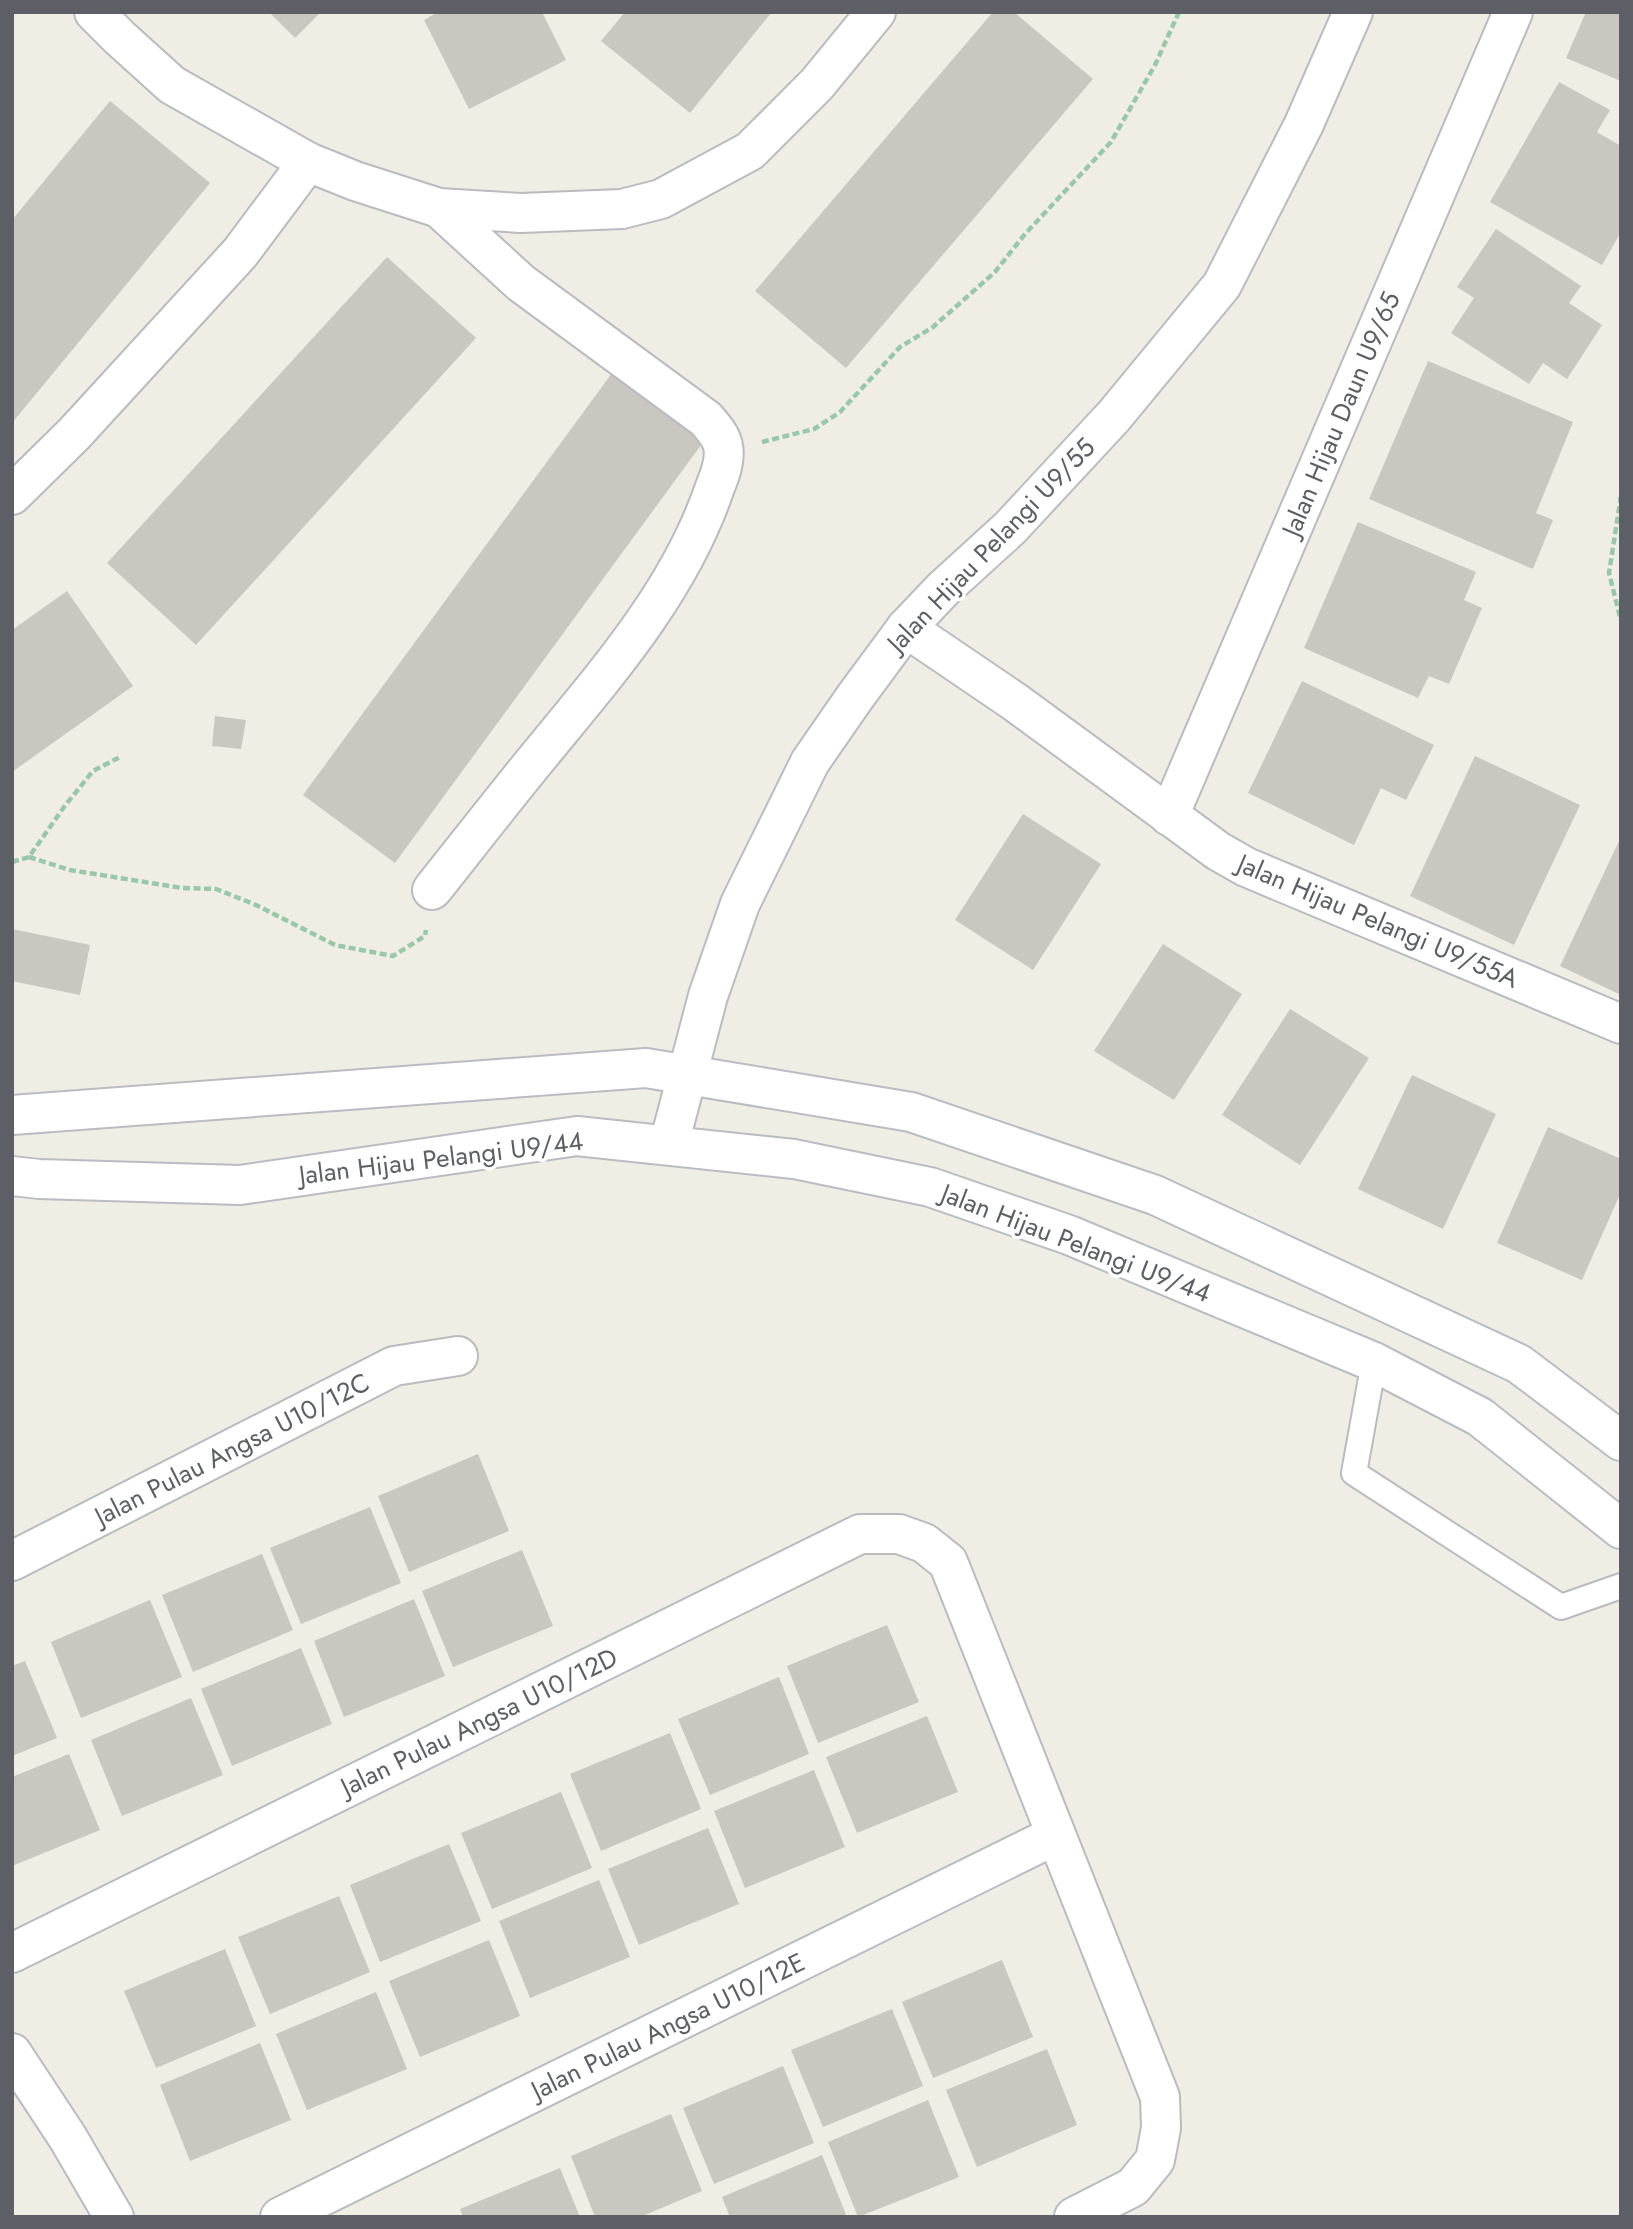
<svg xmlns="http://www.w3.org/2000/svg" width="1633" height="2229" font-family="Jost,sans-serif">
<rect width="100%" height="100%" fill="#efede4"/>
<g fill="#cac7c1">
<path d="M 269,12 L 321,12 L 295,38 Z"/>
<path d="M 438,12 L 542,12 L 566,60 L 469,109 L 424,20 Z"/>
<path d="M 625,12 L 772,12 L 690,113 L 601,41 Z"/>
<path d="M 993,12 L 1014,12 L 1093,79 L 846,368 L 755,291 Z"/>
<path d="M 1586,12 L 1621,12 L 1621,81 L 1566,58 Z"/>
<path d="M 1559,82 L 1610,110 L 1597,132 L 1621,146 L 1621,232 L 1602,265 L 1490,202 Z"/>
<path d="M 110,101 L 210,183 L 12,423 L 12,220 Z"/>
<path d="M 1496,229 L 1581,286 L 1569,303 L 1602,325 L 1567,379 L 1543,363 L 1529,384 L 1451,333 L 1474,298 L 1457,287 Z"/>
<path d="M 387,257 L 476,338 L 196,645 L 107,563 Z"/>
<path d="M 1428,361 L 1573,422 L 1536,513 L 1553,520 L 1533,569 L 1369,499 Z"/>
<path d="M 612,373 L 704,441 L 395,863 L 303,795 Z"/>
<path d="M 1358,522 L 1476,572 L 1464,600 L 1482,608 L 1449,684 L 1429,676 L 1418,698 L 1304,648 Z"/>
<path d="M 67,591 L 133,686 L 12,772 L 12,630 Z"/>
<path d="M 1302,681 L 1434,745 L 1406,800 L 1381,788 L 1354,845 L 1248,793 Z"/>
<path d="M 215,716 L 246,720 L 241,749 L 212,746 Z"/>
<path d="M 1475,756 L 1580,805 L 1514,945 L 1410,896 Z"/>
<path d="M 1023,814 L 1101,864 L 1033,970 L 955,920 Z"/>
<path d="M 1621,837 L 1621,995 L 1560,966 Z"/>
<path d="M 12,929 L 90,945 L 80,995 L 12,981 Z"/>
<path d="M 1163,944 L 1242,994 L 1174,1100 L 1094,1051 Z"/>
<path d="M 1290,1009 L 1369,1058 L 1300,1165 L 1222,1115 Z"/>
<path d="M 1412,1075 L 1496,1114 L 1443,1229 L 1358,1189 Z"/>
<path d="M 1548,1127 L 1621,1159 L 1621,1192 L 1582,1280 L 1497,1243 Z"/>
<path d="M 478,1454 L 509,1531 L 409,1572 L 378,1496 Z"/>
<path d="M 370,1507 L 401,1583 L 301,1624 L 270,1548 Z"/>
<path d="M 522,1550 L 553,1626 L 453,1667 L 422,1591 Z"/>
<path d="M 262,1554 L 293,1630 L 193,1672 L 162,1595 Z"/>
<path d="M 414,1599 L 445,1676 L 344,1717 L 314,1641 Z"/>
<path d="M 150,1600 L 182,1677 L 81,1718 L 51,1642 Z"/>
<path d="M 887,1625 L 919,1702 L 818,1743 L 787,1666 Z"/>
<path d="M 301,1648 L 332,1724 L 232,1766 L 201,1689 Z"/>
<path d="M 25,1661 L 57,1738 L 12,1756 L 12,1666 Z"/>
<path d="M 779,1677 L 809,1754 L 710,1795 L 678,1719 Z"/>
<path d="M 191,1698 L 223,1775 L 122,1816 L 91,1740 Z"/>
<path d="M 927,1716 L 958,1792 L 857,1833 L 826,1757 Z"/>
<path d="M 670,1733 L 701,1809 L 601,1851 L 570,1774 Z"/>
<path d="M 69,1754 L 100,1830 L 12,1866 L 12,1777 Z"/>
<path d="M 814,1770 L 845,1847 L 745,1888 L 714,1811 Z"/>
<path d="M 561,1792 L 592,1868 L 492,1909 L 461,1833 Z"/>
<path d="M 708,1828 L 739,1904 L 639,1945 L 608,1869 Z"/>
<path d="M 449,1844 L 481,1921 L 380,1962 L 350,1885 Z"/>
<path d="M 599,1880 L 630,1957 L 530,1998 L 499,1921 Z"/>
<path d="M 339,1896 L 370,1972 L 270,2014 L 238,1937 Z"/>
<path d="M 489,1940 L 520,2016 L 420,2057 L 389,1981 Z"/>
<path d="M 225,1949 L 256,2026 L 156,2068 L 124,1991 Z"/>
<path d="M 1002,1960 L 1033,2037 L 933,2078 L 902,2002 Z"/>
<path d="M 376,1992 L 407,2069 L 307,2110 L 276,2034 Z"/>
<path d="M 892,2009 L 923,2086 L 823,2127 L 791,2050 Z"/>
<path d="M 260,2043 L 291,2120 L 190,2161 L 160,2085 Z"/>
<path d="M 1047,2049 L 1077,2125 L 977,2167 L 946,2090 Z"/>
<path d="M 783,2066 L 814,2143 L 714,2184 L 683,2108 Z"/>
<path d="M 928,2100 L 959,2177 L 858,2217 L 828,2142 Z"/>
<path d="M 671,2114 L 702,2191 L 640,2217 L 595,2217 L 571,2156 Z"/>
<path d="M 822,2155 L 847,2217 L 730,2217 L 722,2197 Z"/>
<path d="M 560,2168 L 580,2217 L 463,2217 L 460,2209 Z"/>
</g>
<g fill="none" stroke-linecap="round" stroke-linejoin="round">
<defs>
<path id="lane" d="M 1374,1362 L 1354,1473 L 1561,1607 L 1621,1586"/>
<g id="street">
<path d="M 94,12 L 120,38 L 172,85 L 308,162 L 355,181 L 439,208 L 521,213 L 622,209 L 661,199 L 750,151 L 817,84 L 876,12"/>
<path d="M 12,495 L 74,434 L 240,253 L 308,162"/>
<path d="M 906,628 L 1015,702 L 1218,851 L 1246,867 L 1621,1024"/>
<path d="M 1169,816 L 1513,12"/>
<path d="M 432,890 C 467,846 502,801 538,757 C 606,674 680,591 715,487 C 720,475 726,459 723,446 C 721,436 713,427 706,419 L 521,283 L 439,208"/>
<path d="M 12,1561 L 394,1366 L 458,1356"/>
<path d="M 12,1953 L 860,1534 L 899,1534 L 924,1543 L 948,1562 L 1160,2097 L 1161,2128 L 1155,2160 L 1133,2187 L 1074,2217"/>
<path d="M 12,2053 L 68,2138 L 114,2217"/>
<path d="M 280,2217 L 1056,1835"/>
</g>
<g id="secondary">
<path d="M 12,1115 L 646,1068 L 911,1112 L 1155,1195 L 1519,1364 L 1621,1441"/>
<path d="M 669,1144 L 708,996 L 740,904 L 810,762 L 855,697 L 906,628 L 943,589 L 1010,528 L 1114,416 L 1222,285 L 1304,124 L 1353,12"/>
<path d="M 12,1176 L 39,1179 L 240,1185 L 577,1136 L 794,1159 L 930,1187 L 1069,1235 L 1374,1362 L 1480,1417 L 1621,1529"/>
</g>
</defs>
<use href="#lane" stroke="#b9bbc0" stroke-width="28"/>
<use href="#street" stroke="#b9bbc0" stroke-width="42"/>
<use href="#secondary" stroke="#b9bcc2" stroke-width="42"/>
<g stroke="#98c8aa" stroke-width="4.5" stroke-dasharray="7 3.5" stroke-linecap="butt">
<path d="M 762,442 L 814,429 L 840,412 L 900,347 L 933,327 L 995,272 L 1025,234 L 1111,142 L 1155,65 L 1179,12"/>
<path d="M 1621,496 L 1609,573 L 1621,621"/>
<path d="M 29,857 L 70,870 L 182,888 L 216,889 L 256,905 L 335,945 L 393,956 L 425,936 L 426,930"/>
<path d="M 12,862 L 29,857 L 64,807 L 93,771 L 120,757"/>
</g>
<use href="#lane" stroke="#fff" stroke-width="24"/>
<use href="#street" stroke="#fff" stroke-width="38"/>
<use href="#secondary" stroke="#fff" stroke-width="38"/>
</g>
<g text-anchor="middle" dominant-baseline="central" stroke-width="7" stroke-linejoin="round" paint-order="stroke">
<g font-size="26" fill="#5c5f65" stroke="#fff">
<text transform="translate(1341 414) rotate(-67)">Jalan Hijau Daun U9/65</text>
<text transform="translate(991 545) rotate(-46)">Jalan Hijau Pelangi U9/55</text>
<text transform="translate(1378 921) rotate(23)">Jalan Hijau Pelangi U9/55A</text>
<text transform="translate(441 1158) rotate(-7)">Jalan Hijau Pelangi U9/44</text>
<text transform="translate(1076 1243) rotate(21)">Jalan Hijau Pelangi U9/44</text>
<text transform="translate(232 1449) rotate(-27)">Jalan Pulau Angsa U10/12C</text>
<text transform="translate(479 1722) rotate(-26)">Jalan Pulau Angsa U10/12D</text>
<text transform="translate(668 2026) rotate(-26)">Jalan Pulau Angsa U10/12E</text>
</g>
</g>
<rect width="1633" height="2229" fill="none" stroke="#5c5f65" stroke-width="28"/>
</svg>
